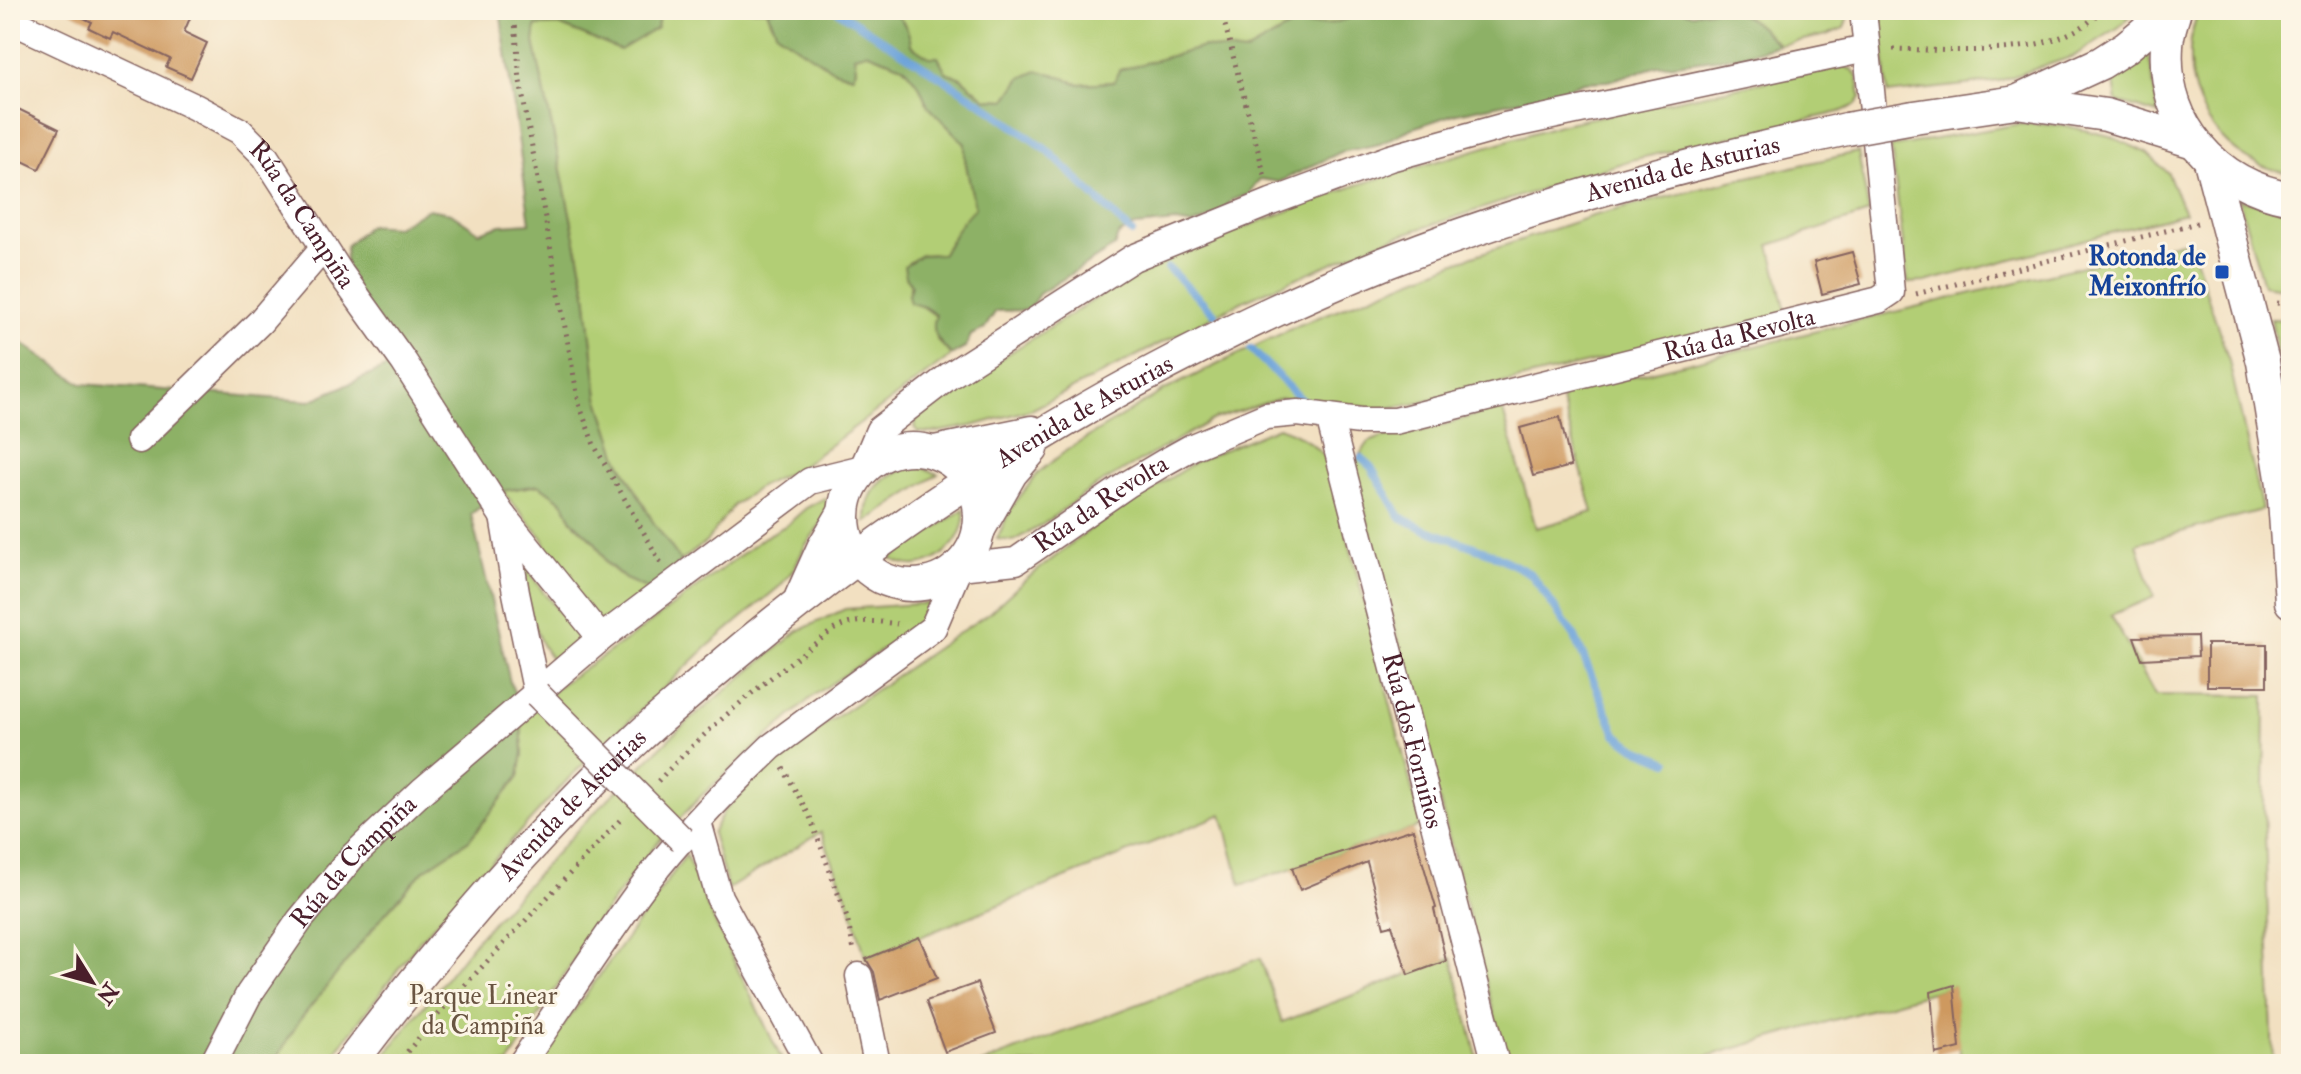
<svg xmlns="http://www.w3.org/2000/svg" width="2301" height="1074" font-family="'IM FELL Double Pica',serif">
<rect width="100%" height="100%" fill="#fcf5e5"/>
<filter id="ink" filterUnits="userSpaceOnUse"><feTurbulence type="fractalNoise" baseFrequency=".0125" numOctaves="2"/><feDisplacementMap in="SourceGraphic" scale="16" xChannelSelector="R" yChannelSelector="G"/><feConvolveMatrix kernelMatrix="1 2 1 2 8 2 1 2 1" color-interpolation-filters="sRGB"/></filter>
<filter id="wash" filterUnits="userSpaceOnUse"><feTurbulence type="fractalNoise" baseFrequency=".006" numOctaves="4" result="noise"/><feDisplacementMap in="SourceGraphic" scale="32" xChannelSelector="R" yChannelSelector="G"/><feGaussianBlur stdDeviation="1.8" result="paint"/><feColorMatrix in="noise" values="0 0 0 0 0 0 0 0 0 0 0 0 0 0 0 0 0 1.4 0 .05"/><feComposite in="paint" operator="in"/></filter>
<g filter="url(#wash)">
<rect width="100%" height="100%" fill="#f2e0c1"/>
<g fill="#b2ce74" stroke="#7e7650" stroke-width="2">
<path d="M 660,10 L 767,10 C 769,16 771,23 775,28 C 789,42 834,74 853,76 L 856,69 L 854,55 L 866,52 L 903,66 L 919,85 L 928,106 L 965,144 L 965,159 L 975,208 C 959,221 954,238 942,254 L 921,255 L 906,276 L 911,285 L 908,296 L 936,316 L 937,340 L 952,355 L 798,469 L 761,486 L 734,505 L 706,542 L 681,561 L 653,522 L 619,460 L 598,397 L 585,285 L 534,42 L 535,26 L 559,25 L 620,50 L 657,28 Z"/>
<path d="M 891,10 L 1359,10 L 1350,18 L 1329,24 L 1292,26 L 1244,53 L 1204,47 L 1114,82 L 1079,84 L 1053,74 L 1021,78 L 1006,100 L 986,99 L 961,78 L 945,72 L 911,45 C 909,29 903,20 891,10 Z"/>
<path d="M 1717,10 L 1850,10 L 1844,28 L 1827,35 L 1779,45 L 1746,16 Z"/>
<path d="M 1879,10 L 2137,10 L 2119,27 L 2074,56 L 1999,81 L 1888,94 Z"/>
<path d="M 2199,10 L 2291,10 L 2291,174 C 2275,170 2259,166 2245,157 C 2196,127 2177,62 2199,10 Z"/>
<path d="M 2148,48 L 2158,114 L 2117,102 L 2112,69 Z"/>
<path d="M 1840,66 C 1860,69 1858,80 1861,97 L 1856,105 L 1840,112 L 1631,160 L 1385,240 L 1245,300 L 1033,409 L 972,426 L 931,433 L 918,432 L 914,427 L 917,418 L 923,410 L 960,384 L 1135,274 L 1184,250 L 1357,185 L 1563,124 Z"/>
<path d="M 2019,124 L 2063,125 L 2110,136 L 2147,153 L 2168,173 L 2185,213 L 1925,282 L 1908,283 L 1891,147 Z"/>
<path d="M 1858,152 L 1869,213 L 1770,245 L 1787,316 L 1414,404 L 1380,409 L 1313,400 L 1281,398 L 1214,419 L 1091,489 L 1042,525 L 1013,541 L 997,539 L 1011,508 L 1039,472 L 1067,450 L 1165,390 L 1299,325 L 1461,260 L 1592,216 L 1735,180 Z"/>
<path d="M 2239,199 L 2291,211 L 2291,289 L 2263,285 Z"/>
<path d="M 2189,240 L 2229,361 L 2262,510 L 2137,544 L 2154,597 L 2111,615 L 2155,695 L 2265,696 L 2264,805 L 2273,1064 L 1961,1064 L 1953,986 L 1680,1064 L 1507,1064 L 1353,464 L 1369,442 L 1382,437 L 1423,431 L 1502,407 L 1536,528 L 1593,512 L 1560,394 Z"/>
<path d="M 2271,319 L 2291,320 L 2291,431 Z"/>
<path d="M 1278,427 C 1300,434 1313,444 1328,460 L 1421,824 L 1413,829 L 1241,885 L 1222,814 L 866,959 L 851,908 L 821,832 L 728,889 L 712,833 L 724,811 L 767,765 L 954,636 L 989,613 L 1024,581 L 1096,525 L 1197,461 Z"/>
<path d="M 911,467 L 922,467 L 938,474 L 866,522 C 865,492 883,474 911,467 Z"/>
<path d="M 539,485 L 564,503 L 572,521 L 595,542 L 607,564 L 625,579 L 653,591 L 624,613 L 600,622 L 557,570 L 543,538 L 502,491 Z"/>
<path d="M 825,498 L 830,511 L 805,546 L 794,569 L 780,586 L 707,647 L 570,777 L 420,940 L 327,1064 L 273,1064 L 299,1021 L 382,917 L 424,870 L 469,840 L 519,776 L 523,753 L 521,722 L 560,685 L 634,635 L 763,538 L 787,525 L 806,508 Z"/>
<path d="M 964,509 C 969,544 923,581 891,558 Z"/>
<path d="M 523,562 L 543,592 L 574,629 L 580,641 L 555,662 C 533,643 526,592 519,563 Z"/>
<path d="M 930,603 L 931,613 L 895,641 L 813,696 L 702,795 L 656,844 L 600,918 L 508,1064 L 378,1064 L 477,939 L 582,825 L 678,730 L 798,631 L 845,609 Z"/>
<path d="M 686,855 L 708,908 L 784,1064 L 536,1064 Z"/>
<path d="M 1260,958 L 1282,1022 L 1452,958 L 1479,1064 L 980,1064 Z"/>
</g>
<g fill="#8db166" stroke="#6c6848" stroke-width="2">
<path d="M 500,10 L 660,10 L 657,28 L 620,50 L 559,25 L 536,26 L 534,42 L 585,285 L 598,397 L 619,460 L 653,522 L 681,561 L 653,591 L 625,579 L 607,563 L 595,542 L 572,521 L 564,503 L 539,485 L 502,491 L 471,514 L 510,682 L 517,699 L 521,722 L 523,753 L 519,776 L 469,840 L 424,870 L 382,917 L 299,1021 L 273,1064 L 10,1064 L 10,335 L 82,384 L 310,401 L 388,367 L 344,295 L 346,246 L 369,225 L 396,227 L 428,209 L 451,213 L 479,232 L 501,225 L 530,223 Z"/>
<path d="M 767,10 L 891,10 C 903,20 909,29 911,45 L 929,57 L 938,57 L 946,72 L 961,78 L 986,99 L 1006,100 L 1021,78 L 1037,71 L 1053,74 L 1079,84 L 1114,82 L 1119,70 L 1204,47 L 1244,53 L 1292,26 L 1329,24 L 1350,18 L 1359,10 L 1681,10 L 1693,14 C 1707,7 1730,10 1744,16 C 1757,21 1769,37 1779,45 L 1740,56 L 1658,66 L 1608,81 L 1584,82 L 1554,93 L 1457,113 L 1410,129 L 1380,144 L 1341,152 L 1279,182 L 1260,179 L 1248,195 L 1232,200 L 1219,214 L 1193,225 L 1176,222 L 1135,226 L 1118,235 L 1114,247 L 1039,294 L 1028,310 L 996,311 L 984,329 L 971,335 L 965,348 L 952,355 C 940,343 929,334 936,315 L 924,307 L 910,303 L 908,296 L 911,285 L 906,276 L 904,266 L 921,255 L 942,254 C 954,238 959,221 975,208 L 965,159 L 965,144 L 928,106 L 919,85 L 903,66 L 866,52 L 854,55 L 856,69 L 853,76 L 833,70 L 777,33 Z"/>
</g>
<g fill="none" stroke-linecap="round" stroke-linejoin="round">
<g stroke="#6ba2d9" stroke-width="8">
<path d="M 836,10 L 989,108 L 1048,151 L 1132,233"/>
<path d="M 1168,268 L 1215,314"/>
<path d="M 1251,349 L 1305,403"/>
<path d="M 1361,458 L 1371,467 L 1400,517 L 1424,529 L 1491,553 L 1531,574 L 1575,637 L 1616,734 L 1635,748 L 1668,762"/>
</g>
</g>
<g id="blocks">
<g fill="#ce995f">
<path d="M 67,10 L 173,10 L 190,18 L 184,32 L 207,43 L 191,78 L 166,67 L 170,59 L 113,32 L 110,38 L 89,28 L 92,22 Z"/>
<path d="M 10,105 L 59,129 L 39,169 L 10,155 Z"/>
<path d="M 1852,252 L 1861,284 L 1822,294 L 1814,262 Z"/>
<path d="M 1560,417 L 1571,466 L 1533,476 L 1520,428 Z"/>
<path d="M 2197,636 L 2198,656 L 2142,659 L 2134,637 Z"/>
<rect x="2207" y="644" width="60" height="42"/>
<path d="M 1413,829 L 1436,908 L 1434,909 L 1446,961 L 1408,975 L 1392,925 L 1384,927 L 1367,862 L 1300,890 L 1292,868 Z"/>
<path d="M 919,937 L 937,978 L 880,1000 L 874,972 L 866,959 Z"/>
<path d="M 977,983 L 996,1033 L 945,1052 L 926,1001 Z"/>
<path d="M 1954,985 L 1960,1048 L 1936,1054 L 1931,992 Z"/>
</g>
</g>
</g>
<g filter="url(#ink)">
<use href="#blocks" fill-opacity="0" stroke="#856360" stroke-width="2"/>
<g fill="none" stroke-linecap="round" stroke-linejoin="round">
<defs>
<g id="minor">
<path id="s1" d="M 10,20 L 195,107 L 240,131 L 265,156 L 341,274 L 404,362 L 502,515 L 601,638"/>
<path id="s2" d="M 1329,417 L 1496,1064"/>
<path d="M 139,440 L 260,322 L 324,247"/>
<path d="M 503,516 L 516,593 L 537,694"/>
<path d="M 698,822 L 719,897 L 810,1064"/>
<path d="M 859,976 L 877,1064"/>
<path id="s3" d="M 213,1064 L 249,994 L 300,920 L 352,857 L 422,791 L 601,638 L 810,481 L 863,468 L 879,430 L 949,376 L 1133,258 L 1271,202 L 1390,158 L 1505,126 L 1866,49"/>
<path id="s4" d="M 521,1064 C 563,1003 602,941 646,882 C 683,834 727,789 771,747 L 933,628 L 959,567 L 1016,561 L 1128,484 L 1165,462 L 1192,447 L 1266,416 L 1298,413 L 1360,421 L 1395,421 L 1879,300 L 1891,292 L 1863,10"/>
</g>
<g id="major">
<path d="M 2175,10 C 2172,22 2167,34 2167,46 C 2162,125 2215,185 2291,198"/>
<path d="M 2016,102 L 2106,115 L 2194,142"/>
<path d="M 1914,117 L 2016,102 L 2101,63 L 2126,47 L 2171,10"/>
<path d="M 2210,161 L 2263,362 L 2283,484 L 2291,602"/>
<circle cx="912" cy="517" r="68"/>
<path d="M 935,452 L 1032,432"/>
<path d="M 979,529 L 1011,473 L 1032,449"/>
<path d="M 801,597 L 823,548 L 843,514"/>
<path id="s5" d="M 350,1064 C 438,948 532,837 638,738 C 660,717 684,698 707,678 C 911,503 1135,364 1385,263 C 1534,204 1690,163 1847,129"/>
</g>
</defs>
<use href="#minor" stroke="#856360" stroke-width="29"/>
<use href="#major" stroke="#856360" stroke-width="35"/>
<g stroke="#856360" stroke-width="5" stroke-dasharray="2 6" stroke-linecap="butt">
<path d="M 514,10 L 520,81 L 579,404 L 594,445 L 661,563"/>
<path d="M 1221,10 L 1265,177"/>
<path d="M 1893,49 C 1950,50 2033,58 2083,26 C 2090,22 2096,15 2102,10"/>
<path d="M 1916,294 L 2197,223"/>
<path d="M 2277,303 L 2291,305"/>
<path d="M 783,768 L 810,817 L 847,918 L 854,951"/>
<path d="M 658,781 C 712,723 770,677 833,630 C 853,618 875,621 897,624"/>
<path d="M 397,1064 L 447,1004 L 623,817"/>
</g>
<use href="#minor" stroke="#fff" stroke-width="26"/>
<use href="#major" stroke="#fff" stroke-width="32"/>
<defs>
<path id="minor-bridge" d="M 537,694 L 682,840"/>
<path id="major-bridge" d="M 1847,129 L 1914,117"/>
</defs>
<use href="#minor-bridge" stroke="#856360" stroke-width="29" stroke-linecap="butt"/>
<use href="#major-bridge" stroke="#856360" stroke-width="35" stroke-linecap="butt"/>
<use href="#minor-bridge" stroke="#fff" stroke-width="26"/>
<use href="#major-bridge" stroke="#fff" stroke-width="32"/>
</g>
</g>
<rect fill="#1a4fb4" stroke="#fcf5e5" stroke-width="3" x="2214" y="264" width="16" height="16" rx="4"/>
<g text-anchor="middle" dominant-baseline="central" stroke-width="6" stroke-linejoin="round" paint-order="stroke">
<g font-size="26" fill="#4a1f2b" stroke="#fcf5e5">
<text stroke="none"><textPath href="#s5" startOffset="1638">Avenida de Asturias</textPath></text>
<text stroke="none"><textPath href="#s1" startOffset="360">Rúa da Campiña</textPath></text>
<text stroke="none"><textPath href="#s4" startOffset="1504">Rúa da Revolta</textPath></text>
<text stroke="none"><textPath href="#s5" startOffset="990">Avenida de Asturias</textPath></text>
<text stroke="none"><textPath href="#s4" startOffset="832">Rúa da Revolta</textPath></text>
<text stroke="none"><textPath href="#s2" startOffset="334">Rúa dos Forniños</textPath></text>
<text stroke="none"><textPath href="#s5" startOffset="342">Avenida de Asturias</textPath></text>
<text stroke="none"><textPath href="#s3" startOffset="248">Rúa da Campiña</textPath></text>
</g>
<g font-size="26" font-weight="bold" fill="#164399" stroke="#fcf5e5" text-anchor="end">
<text x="2206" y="257">Rotonda de<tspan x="2206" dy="30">Meixonfrío</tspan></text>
</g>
<g font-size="26" fill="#695441" stroke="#fcf5e5">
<text x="483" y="996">Parque Linear<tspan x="483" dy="30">da Campiña</tspan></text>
</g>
</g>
<rect width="2301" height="1074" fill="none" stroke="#fcf5e5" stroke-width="40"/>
<g transform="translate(92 982) rotate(127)" stroke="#fcf5e5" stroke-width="6" paint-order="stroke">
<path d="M0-6L14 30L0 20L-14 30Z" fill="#4a1f2b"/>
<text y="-12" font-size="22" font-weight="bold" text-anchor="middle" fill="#4a1f2b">N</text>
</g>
</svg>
